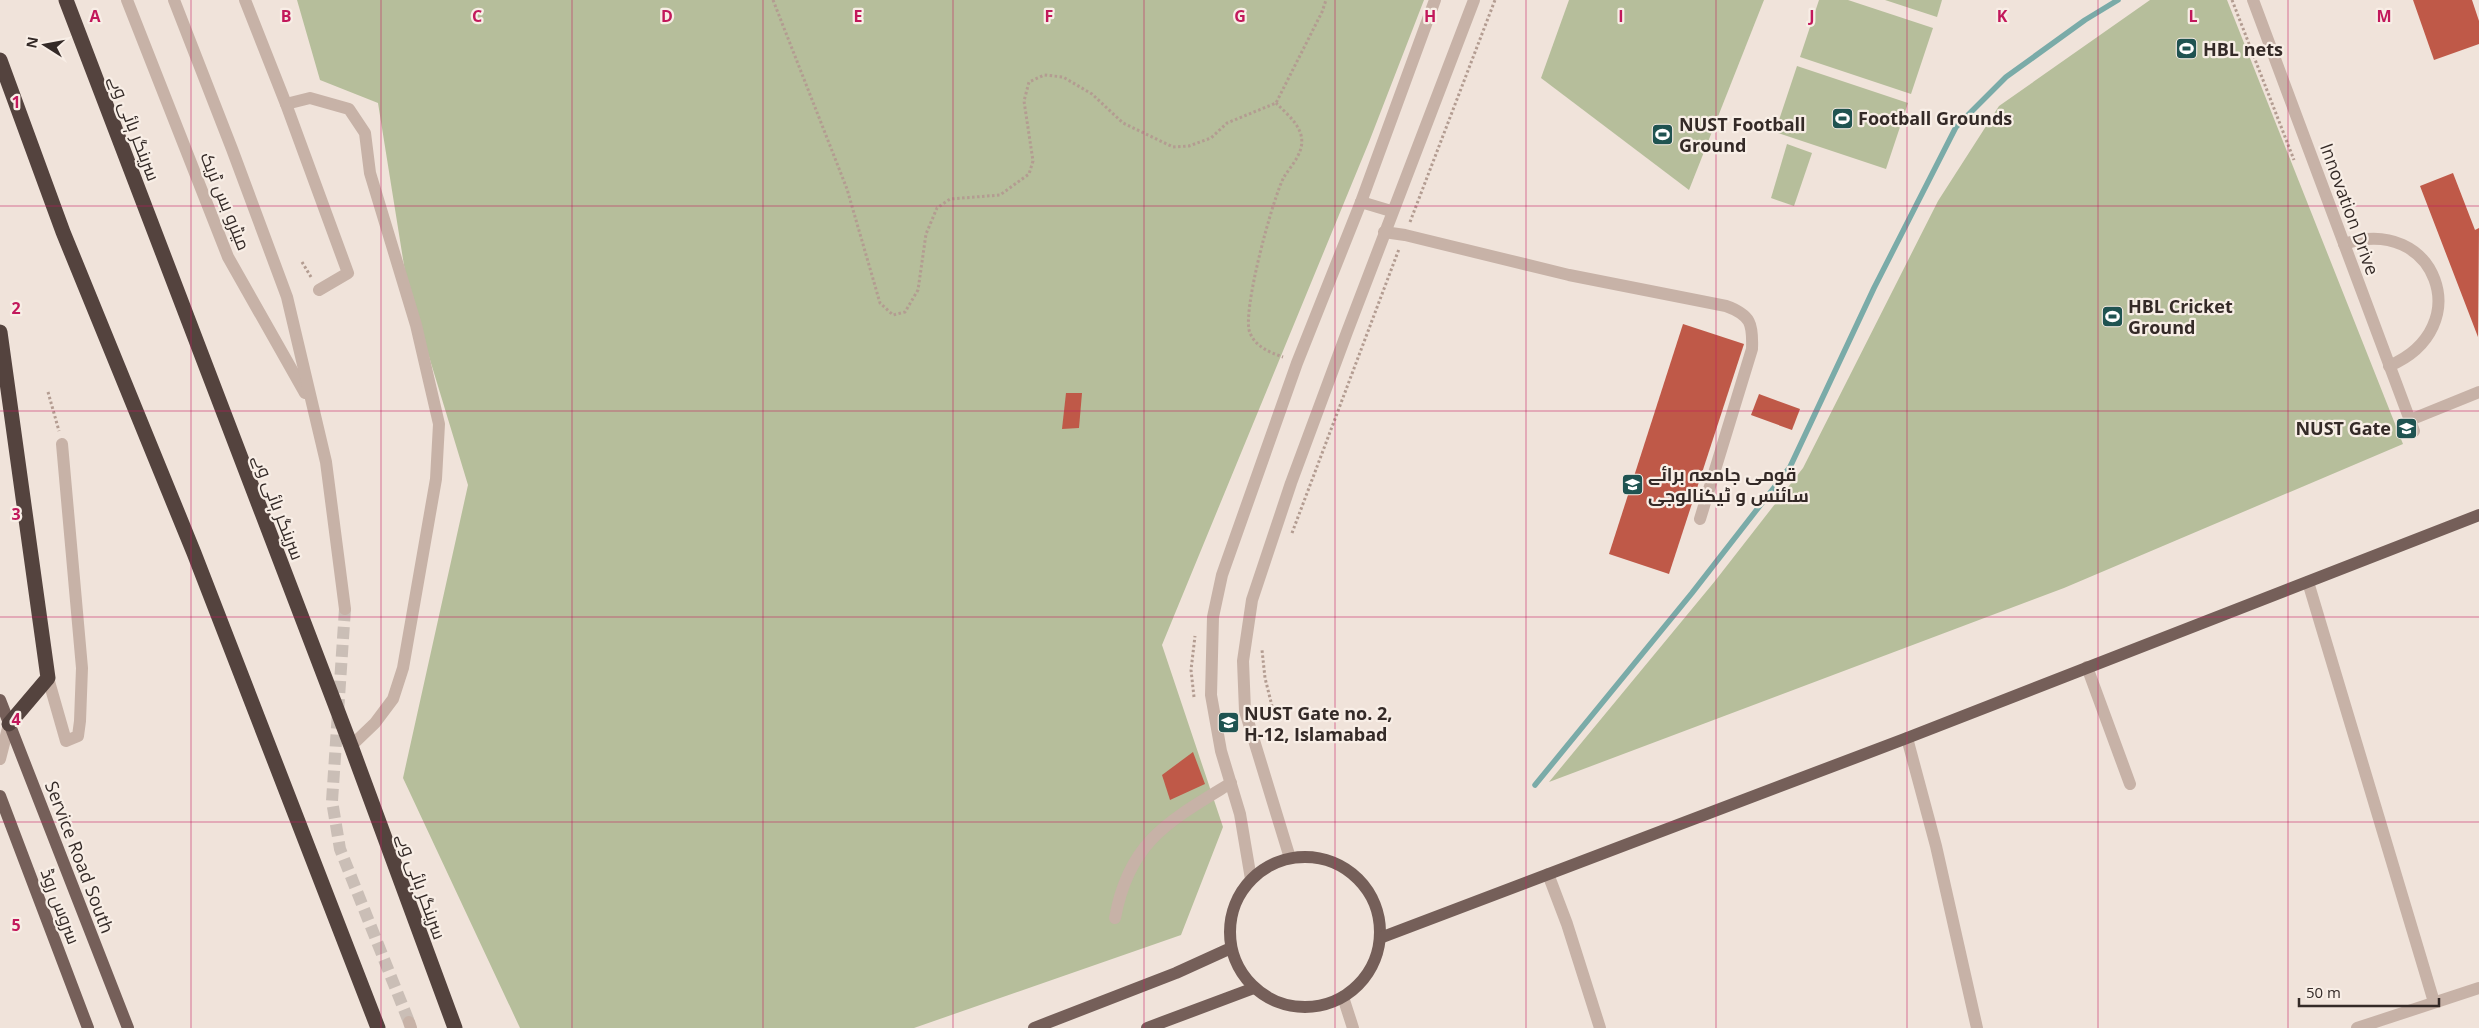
<svg xmlns="http://www.w3.org/2000/svg" width="2479" height="1028" font-family="'Open Sans',Cairo,sans-serif">
<rect width="100%" height="100%" fill="#f0e3da"/>
<g fill="#b6be9b">
<path d="M 297,0 L 1424,0 L 1369,142 L 1162,645 L 1223,827 L 1181,935 L 914,1028 L 520,1028 L 403,778 L 468,485 L 407,284 L 378,103 L 320,80 Z"/>
<path d="M 1569,0 L 1764,0 L 1689,190 L 1541,78 Z"/>
<path d="M 1819,0 L 1848,0 L 1933,28 L 1911,94 L 1800,57 Z"/>
<path d="M 1885,0 L 1942,0 L 1937,17 Z"/>
<path d="M 2150,0 L 2227,0 L 2403,444 L 2064,588 L 1549,782 L 1715,581 L 1803,468 L 1938,201 L 1999,106 Z"/>
<path d="M 1797,66 L 1908,103 L 1886,169 L 1775,132 Z"/>
<path d="M 1787,144 L 1812,153 L 1794,206 L 1771,198 Z"/>
</g>
<g fill="none" stroke-linecap="round" stroke-linejoin="round">
<path stroke="#7aaba8" stroke-width="5.5" d="M 1535,785 L 1692,593 L 1790,467 L 1874,288 L 1956,127 L 2006,77 L 2085,20 L 2118,0"/>
</g>
<g fill="#bf5948">
<path d="M 2413,0 L 2472,0 L 2479,21 L 2479,44 L 2434,60 Z"/>
<path d="M 2453,173 L 2475,230 L 2479,228 L 2478,337 L 2420,186 Z"/>
<path d="M 1683,324 L 1744,344 L 1669,574 L 1609,554 Z"/>
<path d="M 1066,393 L 1082,393 L 1079,428 L 1062,429 Z"/>
<path d="M 1759,394 L 1800,409 L 1792,430 L 1751,415 Z"/>
<path d="M 1193,752 L 1205,784 L 1170,800 L 1162,775 Z"/>
</g>
<g fill="none" stroke-linecap="round" stroke-linejoin="round">
<path stroke="#cabeb6" stroke-width="12" stroke-dasharray="12 6" stroke-linecap="butt" d="M 345,609 L 332,801 L 340,849 L 409,1022"/>
<g stroke="#b39c91" stroke-width="3" stroke-dasharray="2.5 2.5" stroke-linecap="butt">
<path d="M 773,0 L 847,189 L 880,303 L 893,315 L 905,312 L 918,290 L 926,234 L 937,208 L 950,199 L 1000,195 L 1029,174 L 1033,161 L 1024,101 L 1029,82 L 1044,75 L 1063,77 L 1092,94 L 1123,123 L 1173,147 L 1189,146 L 1211,138 L 1227,123 L 1276,103 L 1322,12 L 1326,0"/>
<path d="M 2232,0 L 2294,160"/>
<path d="M 1276,103 C 1284,111 1296,121 1300,132 C 1307,150 1292,164 1284,177 C 1273,197 1241,314 1250,333 C 1256,347 1269,352 1283,357"/>
<path d="M 1410,222 L 1495,0"/>
<path d="M 302,262 L 311,277"/>
<path d="M 48,392 L 59,431"/>
<path d="M 1292,533 L 1399,249"/>
<path d="M 1194,697 L 1191,670 L 1195,636"/>
<path d="M 1262,714 L 1273,710 L 1265,678 L 1262,650"/>
</g>
<g stroke="#c7b2a7" stroke-width="12">
<path d="M 127,0 L 228,257 L 305,393"/>
<path d="M 174,0 L 232,149 L 287,297 L 326,462 L 345,609"/>
<path d="M 245,0 L 286,104"/>
<path d="M 2253,0 L 2414,431"/>
<path d="M 1361,202 L 1391,211"/>
<path d="M 1384,232 L 1405,235 L 1569,275 L 1726,306 C 1751,315 1753,324 1752,349 L 1700,519"/>
<path d="M 2344,244 C 2435,213 2479,328 2389,366"/>
<path d="M 319,290 L 348,273 L 286,104 L 310,98 L 349,109 L 365,133 L 370,173 L 416,325 L 439,424 L 436,479 L 403,668 L 393,699 L 375,723 L 351,746"/>
<path d="M 2410,420 L 2479,392"/>
<path d="M 2308,582 L 2434,1002"/>
<path d="M 2087,667 L 2130,784"/>
<path d="M 48,678 L 66,741 L 78,736 L 80,721 L 82,668 L 62,444"/>
<path d="M 1907,738 L 1936,846 L 1977,1028"/>
<path d="M 0,759 L 9,724"/>
<path d="M 1290,858 L 1245,711 L 1243,661 L 1252,600 L 1291,483 L 1347,332 L 1474,0"/>
<path d="M 1548,874 L 1567,924 L 1600,1028"/>
<path d="M 1251,879 L 1240,814 L 1221,751 L 1211,695 L 1213,617 L 1222,575 L 1297,363 L 1361,202 L 1435,0"/>
<path d="M 1115,918 C 1129,841 1169,821 1231,783"/>
<path d="M 1343,997 L 1353,1028"/>
<path d="M 409,1022 L 411,1028"/>
<path d="M 2357,1028 L 2479,988"/>
</g>
<g stroke="#755f59" stroke-width="12">
<path d="M 0,700 L 128,1028"/>
<path d="M 0,796 L 88,1028"/>
<circle cx="1305" cy="932" r="75"/>
<path d="M 1380,938 L 1907,738 L 2479,515"/>
<path d="M 1034,1028 L 1176,973 L 1231,948"/>
<path d="M 1147,1028 L 1254,988"/>
</g>
<g stroke="#54433e" stroke-width="15">
<path d="M 66,0 L 351,746 L 455,1028"/>
<path d="M 0,60 L 63,232 L 194,553 L 378,1028"/>
<path d="M 0,332 L 48,678 L 9,724"/>
</g>
</g>
<path fill="none" stroke="#c2185b" stroke-width="1" stroke-opacity="0.55" d="M 191,0 L 191,1028M 381,0 L 381,1028M 572,0 L 572,1028M 763,0 L 763,1028M 953,0 L 953,1028M 1144,0 L 1144,1028M 1335,0 L 1335,1028M 1526,0 L 1526,1028M 1716,0 L 1716,1028M 1907,0 L 1907,1028M 2098,0 L 2098,1028M 2288,0 L 2288,1028M 0,206 L 2479,206M 0,411 L 2479,411M 0,617 L 2479,617M 0,822 L 2479,822"/>
<defs>
<symbol id="stadium-square" viewBox="-11 -11 22 22"><rect x="-9" y="-9" width="18" height="18" rx="4" fill="#1f5351" stroke="#f8eee6"/><path d="M0-5a6.5 5 0 1 0 0 10a6.5 5 0 1 0 0-10ZM-3.5-1.8h7v3.6h-7Z" fill="#fff"/></symbol>
<symbol id="university-square" viewBox="-11 -11 22 22"><rect x="-9" y="-9" width="18" height="18" rx="4" fill="#1f5351" stroke="#f8eee6"/><path d="M0-5L7-2L0 1L-7-2ZM-4 1L0 2.5L4 1V4Q0 6-4 4Z" fill="#fff"/></symbol>
</defs>
<g fill-rule="evenodd">
<use href="#stadium-square" x="2174" y="36" width="25" height="25"/>
<use href="#stadium-square" x="1830" y="106" width="25" height="25"/>
<use href="#stadium-square" x="1650" y="122" width="25" height="25"/>
<use href="#stadium-square" x="2100" y="304" width="25" height="25"/>
<use href="#university-square" x="2394" y="416" width="25" height="25"/>
<use href="#university-square" x="1620" y="472" width="25" height="25"/>
<use href="#university-square" x="1216" y="710" width="25" height="25"/>
</g>
<g text-anchor="middle" dominant-baseline="central" stroke-width="4.5" stroke-linejoin="round" paint-order="stroke">
<g font-size="18" font-weight="bold" fill="#342a27" stroke="#f8eee6" text-anchor="start">
<text x="2203" y="49">HBL nets</text>
<text x="1858" y="118">Football Grounds</text>
<text x="1679" y="124">NUST Football<tspan x="1679" dy="21">Ground</tspan></text>
<text x="2128" y="306">HBL Cricket<tspan x="2128" dy="21">Ground</tspan></text>
<text x="2391" y="428" text-anchor="end">NUST Gate</text>
<text x="1648" y="474">قومی جامعہ برائے<tspan x="1648" dy="21">سائنس و ٹیکنالوجی</tspan></text>
<text x="1244" y="713">NUST Gate no. 2,<tspan x="1244" dy="21">H-12, Islamabad</tspan></text>
</g>
<g font-size="18" fill="#342a27" stroke="#f8eee6">
<text transform="translate(135 128) rotate(69)">سرینگر ہائی وے</text>
<text transform="translate(226 201) rotate(68)">میٹرو بس ٹریک</text>
<text transform="translate(2350 209) rotate(70)">Innovation Drive</text>
<text transform="translate(279 507) rotate(69)">سرینگر ہائی وے</text>
<text transform="translate(80 857) rotate(69)">Service Road South</text>
<text transform="translate(422 886) rotate(70)">سرینگر ہائی وے</text>
<text transform="translate(61 906) rotate(69)">سروس روڈ</text>
</g>
</g>
<g font-size="16" text-anchor="middle" font-weight="bold" fill="#c2185b" stroke="#f8eee6" stroke-width="4.5" stroke-linejoin="round" paint-order="stroke">
<text x="95" y="22">A</text>
<text x="286" y="22">B</text>
<text x="477" y="22">C</text>
<text x="667" y="22">D</text>
<text x="858" y="22">E</text>
<text x="1049" y="22">F</text>
<text x="1240" y="22">G</text>
<text x="1430" y="22">H</text>
<text x="1621" y="22">I</text>
<text x="1812" y="22">J</text>
<text x="2002" y="22">K</text>
<text x="2193" y="22">L</text>
<text x="2384" y="22">M</text>
<text x="16" y="108">1</text>
<text x="16" y="314">2</text>
<text x="16" y="520">3</text>
<text x="16" y="725">4</text>
<text x="16" y="931">5</text>
</g>
<g transform="translate(45 45) rotate(281)" stroke="#f8eee6" stroke-width="4" paint-order="stroke">
<path d="M0-4L9 19L0 12L-9 19Z" fill="#342a27"/>
<text y="-8" font-size="14" font-weight="bold" text-anchor="middle" fill="#342a27">N</text>
</g>
<path d="M2299 998v8h140v-8" fill="none" stroke="#342a27" stroke-width="2.5"/>
<text x="2306" y="998" font-size="15" fill="#342a27" stroke="#f8eee6" stroke-width="4" paint-order="stroke">50 m</text>
</svg>
